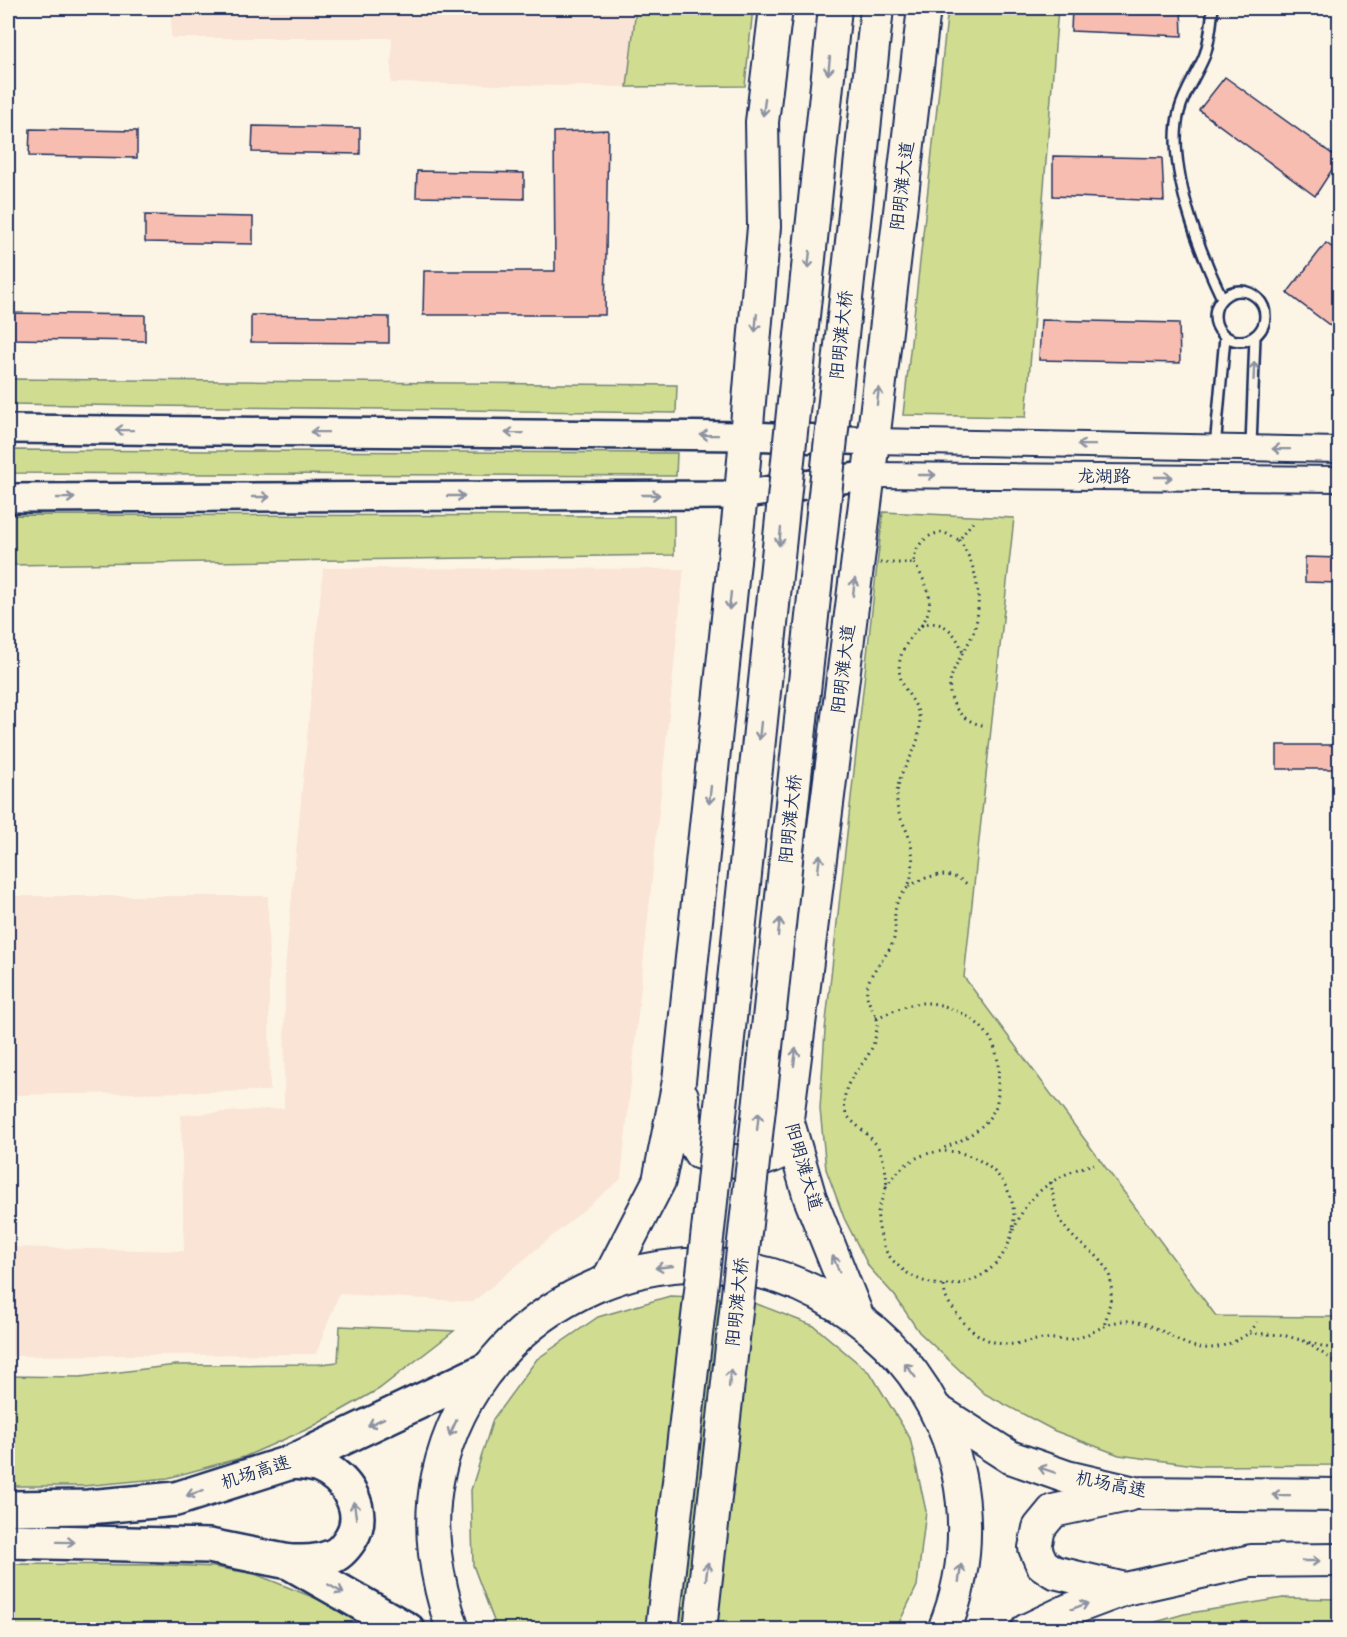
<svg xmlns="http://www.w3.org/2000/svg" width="1347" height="1637" font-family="Mynerve,'LXGW WenKai TC',sans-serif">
<rect width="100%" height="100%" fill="#fcf5e5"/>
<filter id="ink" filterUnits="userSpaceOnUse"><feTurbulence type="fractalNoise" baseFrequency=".0167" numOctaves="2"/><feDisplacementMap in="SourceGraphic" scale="12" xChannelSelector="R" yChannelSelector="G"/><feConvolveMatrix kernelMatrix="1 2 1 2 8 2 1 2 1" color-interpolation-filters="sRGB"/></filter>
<g filter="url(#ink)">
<g fill="#fae4d5">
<path d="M 171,8 L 636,8 L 627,87 L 391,83 L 392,38 L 171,38 Z"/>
<path d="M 323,568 L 684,569 L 621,1179 L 473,1302 L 339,1294 L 316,1354 L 8,1356 L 8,1247 L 184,1251 L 181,1115 L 284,1108 L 285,969 Z"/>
<path d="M 8,896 L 268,896 L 270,1091 L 8,1095 Z"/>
</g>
<g fill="#d0dd90" stroke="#768677" stroke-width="1.5">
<path d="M 636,8 L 753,8 L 745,86 L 627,87 Z"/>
<path d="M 948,8 L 1058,8 L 1026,417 L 903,415 Z"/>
<path d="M 8,379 L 677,385 L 676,413 L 8,404 Z"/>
<path d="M 8,450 L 677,453 L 676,476 L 8,473 Z"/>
<path d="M 883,512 L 1014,518 L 964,977 L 1216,1316 L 1339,1317 L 1339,1465 L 1202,1466 L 1119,1455 L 1055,1431 L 985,1394 L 919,1332 L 895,1296 L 869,1267 L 844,1218 L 826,1169 L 820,1109 L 825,1030 Z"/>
<path d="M 8,515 L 674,516 L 674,555 L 8,565 Z"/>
<path d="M 670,1296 L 744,1299 L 814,1326 L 871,1374 L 910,1438 L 926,1511 L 917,1586 L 896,1629 L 497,1629 L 473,1565 L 471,1490 L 493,1419 L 537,1359 L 598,1317 Z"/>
<path d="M 340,1326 L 454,1331 L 379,1389 L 310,1428 L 244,1457 L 168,1478 L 83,1486 L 8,1486 L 8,1376 L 80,1377 L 176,1365 L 320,1364 L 338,1362 Z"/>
<path d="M 8,1564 L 168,1565 L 214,1567 L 255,1574 L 350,1612 L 376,1630 L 8,1630 Z"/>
<path d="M 1283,1598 L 1339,1599 L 1339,1629 L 1131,1629 L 1184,1614 Z"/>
</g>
<g fill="#f7bdb1" stroke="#1b2f5e" stroke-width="1.5">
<path d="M 1072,8 L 1181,8 L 1182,36 L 1071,31 Z"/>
<path d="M 1225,77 L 1339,159 L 1315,196 L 1199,110 Z"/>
<path d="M 253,126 L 360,128 L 360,154 L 252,152 Z"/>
<path d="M 30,129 L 137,131 L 137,158 L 29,156 Z"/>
<path d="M 608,130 L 605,315 L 423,315 L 424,271 L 555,271 L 554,132 Z"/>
<path d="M 1053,156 L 1162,158 L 1164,201 L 1053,196 Z"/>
<path d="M 417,171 L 524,173 L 524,199 L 416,197 Z"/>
<path d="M 145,215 L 253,217 L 253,244 L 145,242 Z"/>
<path d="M 1326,243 L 1340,253 L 1340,333 L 1287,293 Z"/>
<path d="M 8,313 L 145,315 L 145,341 L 8,339 Z"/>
<path d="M 251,315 L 389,317 L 389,343 L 251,342 Z"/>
<path d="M 1041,320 L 1179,323 L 1180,363 L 1039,360 Z"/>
<path d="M 1305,557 L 1340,558 L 1340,583 L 1305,582 Z"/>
<rect x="1277" y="745" width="63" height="24"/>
</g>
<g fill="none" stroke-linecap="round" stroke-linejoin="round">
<defs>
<g id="service">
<path d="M 1213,8 C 1211,24 1210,42 1204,57 C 1196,76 1184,92 1179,112 C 1166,165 1199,250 1222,298"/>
<circle cx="1240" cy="316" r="25"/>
<path d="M 1251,446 L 1255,336"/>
<path d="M 1215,448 L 1225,337"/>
</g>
<g id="tertiary">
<path d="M 873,441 L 1340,450"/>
<path d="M 869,475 L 1340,479"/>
</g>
<g id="secondary">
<path d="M 8,429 L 746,436 L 873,441"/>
<path d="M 8,498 L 741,495 L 869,475"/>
</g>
<g id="trunk">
<path d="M 682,1096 L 687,1132 L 700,1153 C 727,1161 751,1167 777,1154 L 787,1119"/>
<path d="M 608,1280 L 659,1181 L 679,1081 L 741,495 L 764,227 L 762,122 L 776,8"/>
<path d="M 858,1318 L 810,1198 L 787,1119 L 873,441 L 924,8"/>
<path d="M 935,1409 L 1010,1457 L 1067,1477 L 1135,1493 L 1340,1495"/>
<path d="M 1125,1589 L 1054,1572 L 1042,1564 L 1035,1548 L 1039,1528 L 1053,1511 L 1128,1495"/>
<path d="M 453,1630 C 436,1579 427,1528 438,1476 C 477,1297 684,1206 839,1306 C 886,1335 921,1376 943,1426 C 971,1490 971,1565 944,1630"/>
<path d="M 1027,1630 L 1069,1610 L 1125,1589 L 1251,1561 L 1340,1560"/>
</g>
<g id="motorway">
<path d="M 8,1508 L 88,1507 L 176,1499 L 292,1462 L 486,1370"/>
<path d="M 8,1541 L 209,1546 L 289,1562 L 408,1630"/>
<path d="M 289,1562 C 303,1562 317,1563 331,1557 C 340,1554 346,1546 351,1538 C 368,1511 346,1477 319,1466 C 310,1463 301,1463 292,1462"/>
</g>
</defs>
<use href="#service" stroke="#1b2f5e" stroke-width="14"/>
<use href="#tertiary" stroke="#1b2f5e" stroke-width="28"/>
<use href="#secondary" stroke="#1b2f5e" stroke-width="32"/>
<use href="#trunk" stroke="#1b2f5e" stroke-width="36"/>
<use href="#motorway" stroke="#1b2f5e" stroke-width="38"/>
<g stroke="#1b2f5e" stroke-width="3" stroke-dasharray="1.5 4.5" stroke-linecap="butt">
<path d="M 959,540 C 976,563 982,596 976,624 C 969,654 936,677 956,708 C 963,719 974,724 987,726"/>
<path d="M 880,563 L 914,563 C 914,546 926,534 943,532 L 959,540 L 974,520"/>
<path d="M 914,563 C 927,585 937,600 922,625 C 944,618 957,634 963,653"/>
<path d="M 922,625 C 907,639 893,660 902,682 C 911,702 923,708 919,733 C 915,759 895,772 897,802 C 897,815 905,825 909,837 C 914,853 914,871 908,887 C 927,875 948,869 967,884"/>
<path d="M 876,1018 C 894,1011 910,1002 929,1003 C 952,1005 980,1020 991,1040 C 999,1054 999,1070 998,1085 C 998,1093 998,1105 993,1112 C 983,1130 960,1142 941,1149"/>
<path d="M 1051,1182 C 1053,1196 1055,1210 1062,1223 C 1069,1234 1078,1242 1089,1250 C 1119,1272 1113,1294 1104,1326"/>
<path d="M 886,1187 C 935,1109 1042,1172 1007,1247 C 988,1286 940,1296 906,1272 C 898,1266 889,1258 885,1249 C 881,1237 877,1225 878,1213 C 879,1204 884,1196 886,1187 C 888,1177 884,1161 880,1151 C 873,1135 847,1121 845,1111 C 840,1076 866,1069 874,1042 C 876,1035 878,1026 877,1019 C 874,1009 865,1001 867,989 C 869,971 886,959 893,942 C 897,931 893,918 896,906 C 898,899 903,893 908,887"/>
<path d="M 1013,1230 C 1017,1223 1020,1216 1024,1209 C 1040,1185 1067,1171 1094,1164"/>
<path d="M 944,1286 C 945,1301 949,1302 957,1314 C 970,1333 990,1346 1015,1344 C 1025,1343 1036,1339 1046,1339 C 1056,1338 1064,1341 1074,1339 C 1093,1335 1108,1319 1130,1321 C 1171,1324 1185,1363 1233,1342 C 1244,1337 1251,1333 1257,1322"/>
<path d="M 1250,1333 L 1283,1335 L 1329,1348 L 1340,1348"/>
<path d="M 1307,1343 L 1340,1365"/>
</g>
<use href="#service" stroke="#fcf5e5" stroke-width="9"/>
<use href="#tertiary" stroke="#fcf5e5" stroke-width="24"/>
<use href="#secondary" stroke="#fcf5e5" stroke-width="27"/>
<use href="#trunk" stroke="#fcf5e5" stroke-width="32"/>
<use href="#motorway" stroke="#fcf5e5" stroke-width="33"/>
<defs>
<g id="trunk-bridge">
<path d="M 662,1630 L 709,1221 L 835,8"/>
<path d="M 700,1630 L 766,1047 L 877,8"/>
</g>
</defs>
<use href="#trunk-bridge" stroke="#1b2f5e" stroke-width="36" stroke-linecap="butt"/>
<use href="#trunk-bridge" stroke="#fcf5e5" stroke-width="32"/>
</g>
<defs><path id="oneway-shaft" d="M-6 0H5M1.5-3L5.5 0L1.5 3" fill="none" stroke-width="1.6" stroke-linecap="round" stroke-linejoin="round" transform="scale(1.5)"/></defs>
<g stroke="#8c92a2">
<use href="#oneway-shaft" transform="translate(829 66) rotate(96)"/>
<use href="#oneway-shaft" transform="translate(764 107) rotate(97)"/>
<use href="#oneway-shaft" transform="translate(809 260) rotate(96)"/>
<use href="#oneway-shaft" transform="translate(756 323) rotate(95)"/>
<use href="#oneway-shaft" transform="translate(1254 371) rotate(-87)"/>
<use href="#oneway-shaft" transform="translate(878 396) rotate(-83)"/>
<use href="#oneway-shaft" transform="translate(124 430) rotate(-179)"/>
<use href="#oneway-shaft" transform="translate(319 432) rotate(-179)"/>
<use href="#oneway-shaft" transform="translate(514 433) rotate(-179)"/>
<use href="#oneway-shaft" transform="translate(709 435) rotate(-179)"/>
<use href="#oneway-shaft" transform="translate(1086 445) rotate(-179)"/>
<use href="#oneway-shaft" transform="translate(1281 449) rotate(-179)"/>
<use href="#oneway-shaft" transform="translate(927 475)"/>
<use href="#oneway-shaft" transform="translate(1164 477)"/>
<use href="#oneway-shaft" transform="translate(651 495)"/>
<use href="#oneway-shaft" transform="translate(456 496)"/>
<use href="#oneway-shaft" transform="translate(261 497)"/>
<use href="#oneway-shaft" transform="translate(66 498)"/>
<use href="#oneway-shaft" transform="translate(780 537) rotate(96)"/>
<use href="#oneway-shaft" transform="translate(854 587) rotate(-83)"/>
<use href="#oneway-shaft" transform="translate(730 601) rotate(96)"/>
<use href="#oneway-shaft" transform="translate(760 731) rotate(96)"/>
<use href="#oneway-shaft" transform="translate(710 795) rotate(96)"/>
<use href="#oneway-shaft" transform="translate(819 863) rotate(-83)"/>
<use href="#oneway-shaft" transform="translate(779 927) rotate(-84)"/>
<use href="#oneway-shaft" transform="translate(795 1057) rotate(-83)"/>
<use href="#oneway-shaft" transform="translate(758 1121) rotate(-84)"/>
<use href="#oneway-shaft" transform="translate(836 1264) rotate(-112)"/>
<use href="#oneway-shaft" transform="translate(664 1267) rotate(174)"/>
<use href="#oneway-shaft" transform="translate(910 1370) rotate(-127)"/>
<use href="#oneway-shaft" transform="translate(730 1378) rotate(-84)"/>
<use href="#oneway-shaft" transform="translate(376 1422) rotate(155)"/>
<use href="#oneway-shaft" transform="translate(453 1428) rotate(114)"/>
<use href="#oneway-shaft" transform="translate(1047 1470) rotate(-162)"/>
<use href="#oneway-shaft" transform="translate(195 1493) rotate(162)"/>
<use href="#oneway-shaft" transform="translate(1281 1495) rotate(-179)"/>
<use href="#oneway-shaft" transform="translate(355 1510) rotate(-98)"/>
<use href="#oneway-shaft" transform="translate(66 1542) rotate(1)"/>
<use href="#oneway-shaft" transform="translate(1311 1561)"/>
<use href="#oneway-shaft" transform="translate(707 1571) rotate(-83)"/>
<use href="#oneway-shaft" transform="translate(960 1573) rotate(-82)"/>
<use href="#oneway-shaft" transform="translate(336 1589) rotate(30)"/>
<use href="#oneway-shaft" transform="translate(1080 1606) rotate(-20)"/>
</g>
</g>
<g text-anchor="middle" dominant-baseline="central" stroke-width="4.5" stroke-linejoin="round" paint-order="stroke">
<g font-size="18" fill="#1b2f5e" stroke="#fcf5e5">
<text transform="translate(903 186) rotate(-83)">阳明滩大道</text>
<text transform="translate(842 335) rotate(-84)">阳明滩大桥</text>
<text x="1104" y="477">龙湖路</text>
<text transform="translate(844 669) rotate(-83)">阳明滩大道</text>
<text transform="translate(791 819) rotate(-84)">阳明滩大桥</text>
<text transform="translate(803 1167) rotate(74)">阳明滩大道</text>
<text transform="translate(738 1302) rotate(-84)">阳明滩大桥</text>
<text transform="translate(256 1473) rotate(-18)">机场高速</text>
<text transform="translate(1111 1485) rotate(11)">机场高速</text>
</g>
</g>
<rect width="1347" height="1637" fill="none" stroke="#fcf5e5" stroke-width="30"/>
<rect x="15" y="15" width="1317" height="1607" fill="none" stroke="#1b2f5e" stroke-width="2" filter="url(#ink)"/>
</svg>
